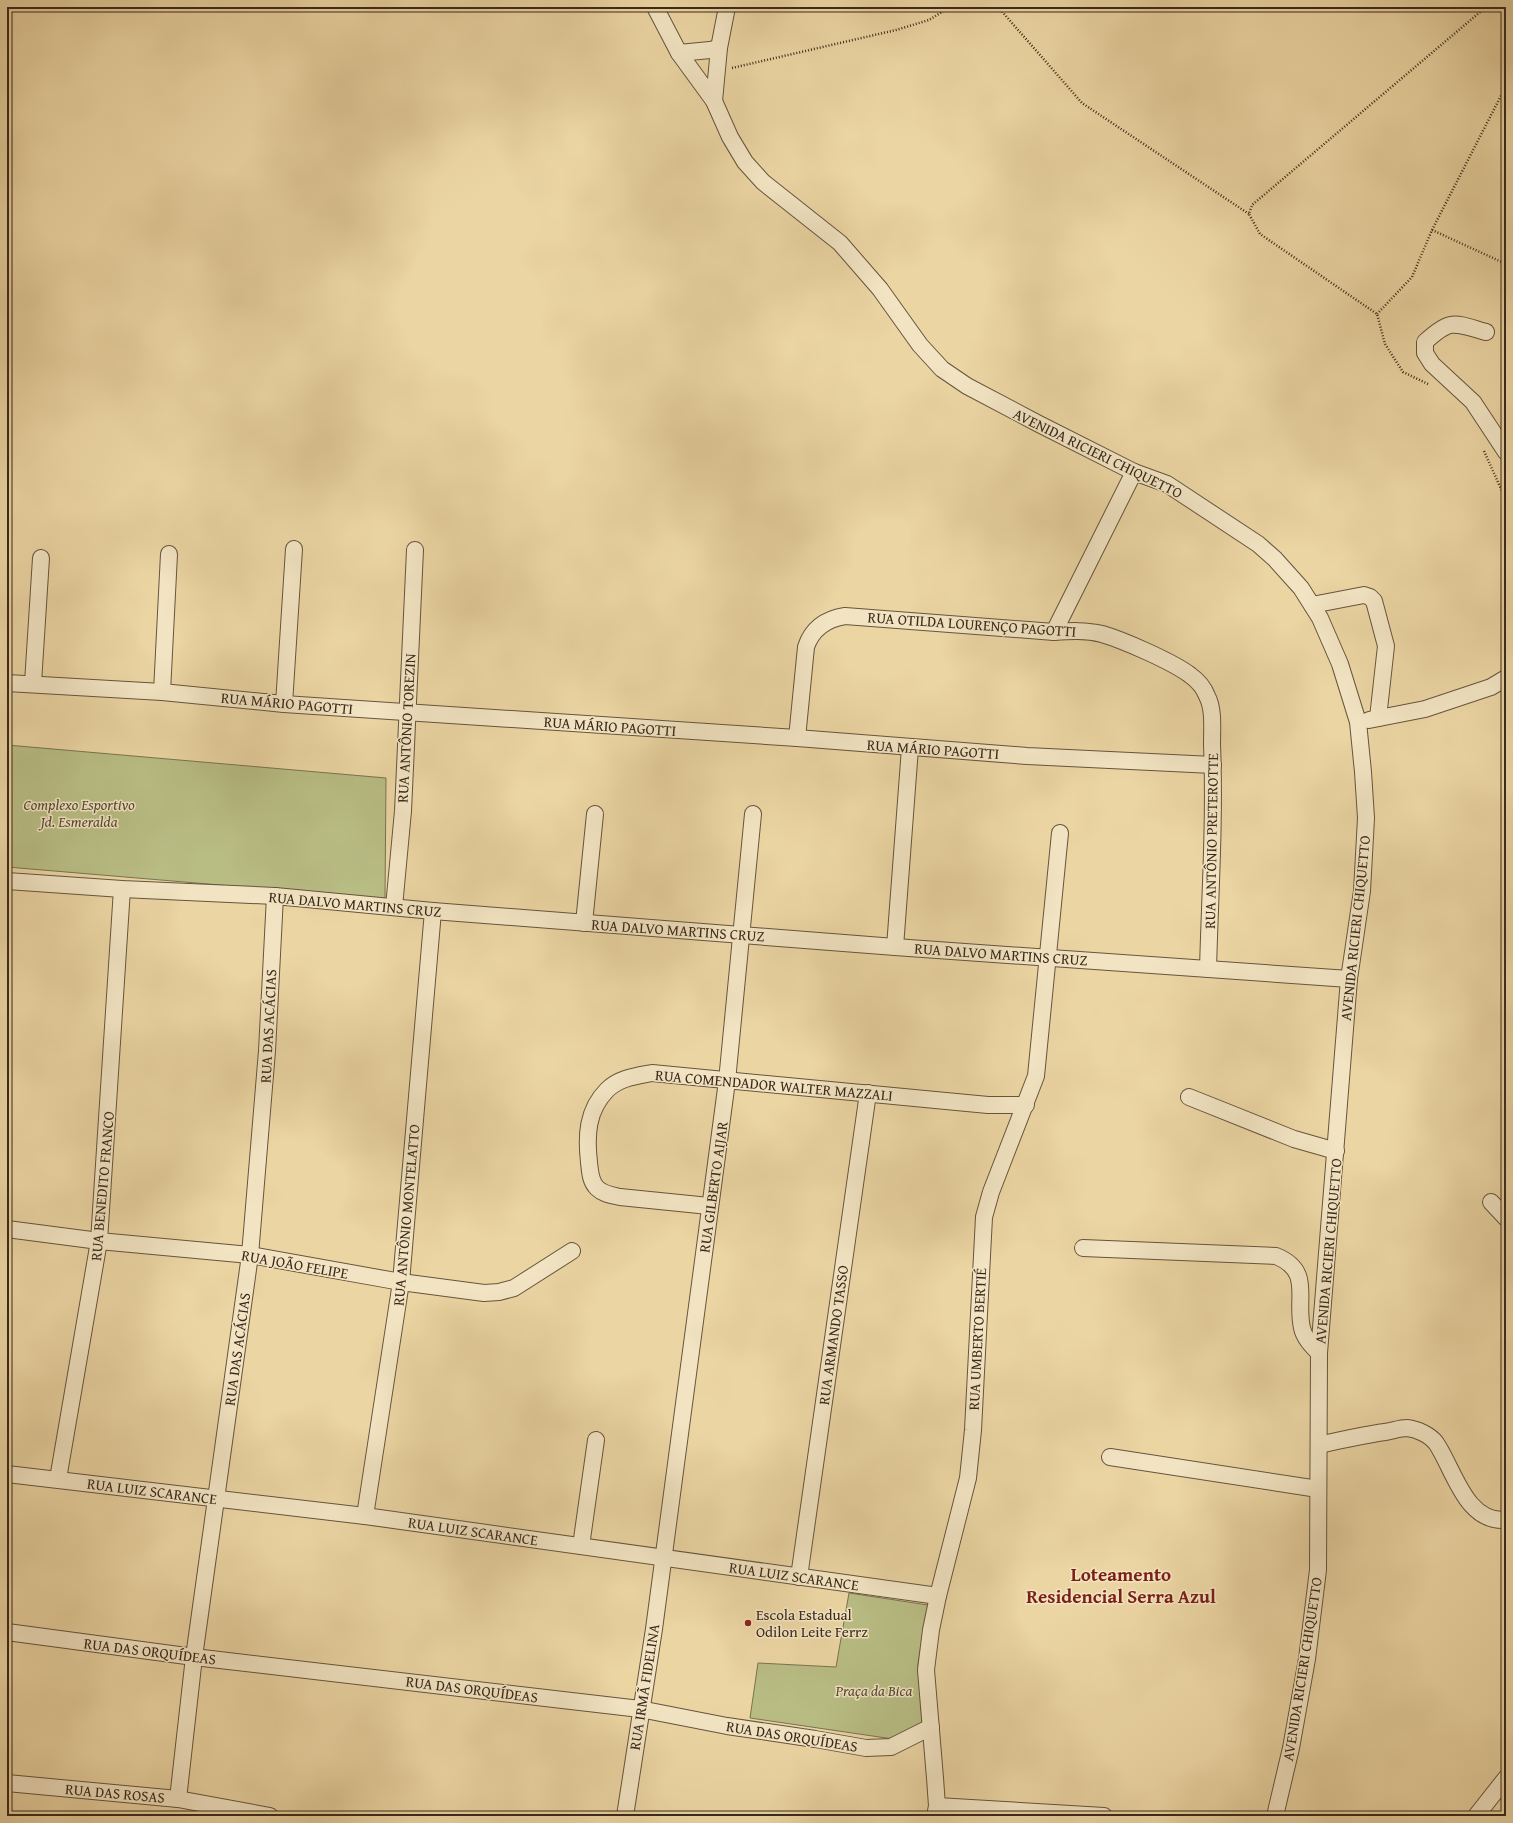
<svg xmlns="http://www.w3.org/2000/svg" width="1513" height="1823" font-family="'Gentium Book Plus',serif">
<rect width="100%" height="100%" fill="#ebd5a3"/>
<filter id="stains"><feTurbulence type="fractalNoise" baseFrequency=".005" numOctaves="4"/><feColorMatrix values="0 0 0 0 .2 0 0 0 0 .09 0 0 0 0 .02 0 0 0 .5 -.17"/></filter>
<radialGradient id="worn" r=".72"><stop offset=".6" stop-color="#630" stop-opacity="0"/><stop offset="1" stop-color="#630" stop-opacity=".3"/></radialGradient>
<g fill="#b8bd84" stroke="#797350">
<path d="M 7,745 L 386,778 L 385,899 L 7,867 Z"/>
<path d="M 849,1593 L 928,1605 L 918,1664 L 922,1722 L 893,1739 L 750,1718 L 758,1663 L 836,1667 Z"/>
</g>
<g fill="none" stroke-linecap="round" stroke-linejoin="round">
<defs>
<g id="minor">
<path d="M 655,7 L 679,53 L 714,101 L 730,137 L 745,162 L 763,182 L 840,243 L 880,289 L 920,345 L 942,369 L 967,386 L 1039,424 L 1134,472 L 1167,484 L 1258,544 L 1275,559 L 1301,588 L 1320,618 L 1340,664 L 1358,722 L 1363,772 L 1366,818 L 1362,891 L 1349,979 L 1319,1353 L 1318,1570 L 1307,1659 L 1291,1748 L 1275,1816"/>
<path d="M 679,53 L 710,50 L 719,48"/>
<path d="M 714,101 L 719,48 L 727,7"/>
<path d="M 1486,332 C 1454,323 1451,318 1425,342 L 1425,353 L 1432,364 L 1473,402 L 1506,452"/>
<path d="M 1312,605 L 1364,595 L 1370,597 L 1374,601 L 1386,646 L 1378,718"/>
<path d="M 1054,632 L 1134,472"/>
<path d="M 7,683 L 162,692 L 284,704 L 797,738 L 1027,756 L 1213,765"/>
<path d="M 33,683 L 41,558"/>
<path d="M 162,692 L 169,554"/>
<path d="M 284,704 L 294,549"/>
<path d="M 1369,720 L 1425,709 L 1491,687 L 1506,678"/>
<path d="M 797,738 L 806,647 C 812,629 826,619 845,616 L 1054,632 C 1070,631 1086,630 1102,634 C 1123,640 1173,662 1190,675 C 1197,680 1204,688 1207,696 C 1214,709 1212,729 1212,744 C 1215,819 1210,894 1208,969"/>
<path d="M 7,881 L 122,889 L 275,896 L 433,911 L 895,947 L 1349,979"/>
<path d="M 394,907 L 403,811 L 415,550"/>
<path d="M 584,923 L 595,814"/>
<path d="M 895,947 L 910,748"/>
<path d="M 1189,1097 L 1294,1139 L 1336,1151"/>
<path d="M 1491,1202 L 1506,1218"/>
<path d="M 709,1206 L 620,1197 C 611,1195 603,1194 597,1188 C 590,1181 590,1171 589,1162 C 586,1136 587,1110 607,1090 C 619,1078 636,1076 652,1073 L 988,1105 L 1026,1105"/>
<path d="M 7,1229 L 99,1241 L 250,1255 L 401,1282 L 484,1293 L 499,1292 L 514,1288 L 572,1251"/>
<path d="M 1083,1248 L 1276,1256 C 1313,1271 1295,1298 1302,1328 C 1304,1338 1312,1346 1319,1353"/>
<path d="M 1319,1445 C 1341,1440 1363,1435 1385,1432 C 1392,1431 1400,1428 1407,1428 C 1417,1429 1430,1435 1436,1443 C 1454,1469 1465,1523 1506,1520"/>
<path d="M 1110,1457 L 1318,1489"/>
<path d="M 7,1474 L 365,1516 L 938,1596"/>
<path d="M 58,1479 L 99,1241 L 122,889"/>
<path d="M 365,1516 L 401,1282 L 433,911"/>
<path d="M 581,1546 L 596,1440"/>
<path d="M 799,1577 L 868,1093"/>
<path d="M 7,1632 L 194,1657 L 640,1709 L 727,1726 L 815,1739 L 866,1748 L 891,1747 L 931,1727"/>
<path d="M 7,1783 L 178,1799 L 270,1816"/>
<path d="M 178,1799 L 194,1657 L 250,1255 L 267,1051 L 275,896"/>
<path d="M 937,1806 L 1104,1816"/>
<path d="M 625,1816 L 654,1629 L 727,1081 L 753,814"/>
<path d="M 935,1816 L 937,1806 L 935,1778 L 926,1670 L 931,1630 L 938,1596 L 968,1478 L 973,1430 L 984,1217 L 991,1192 L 1036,1076 L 1060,833"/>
<path d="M 1476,1816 L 1506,1778"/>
</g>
</defs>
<use href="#minor" stroke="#66543d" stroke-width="18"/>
<g stroke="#3a291b" stroke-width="2.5" stroke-dasharray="1 2" stroke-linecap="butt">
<path d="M 998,7 L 1082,103 L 1249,214"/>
<path d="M 732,68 L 896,30 L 929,20 L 950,7"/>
<path d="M 1432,230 L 1506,264"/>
<path d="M 1377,314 L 1412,277 L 1432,230 L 1506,86"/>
<path d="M 1428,384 L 1403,372 L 1385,344 L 1377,314 L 1260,234 L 1249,214 L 1252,205 L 1486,7"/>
<path d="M 1484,451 L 1506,500"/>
</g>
<use href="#minor" stroke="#f2e4c3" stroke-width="16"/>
</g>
<circle fill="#8f2418" stroke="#f2e4c3" stroke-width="1.5" cx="748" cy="1623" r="4"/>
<g text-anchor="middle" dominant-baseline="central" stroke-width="3" stroke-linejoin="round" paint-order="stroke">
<g font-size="15" fill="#3a291b" stroke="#f2e4c3">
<text transform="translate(1098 453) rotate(26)">AVENIDA RICIERI CHIQUETTO</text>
<text transform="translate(972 624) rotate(4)">RUA OTILDA LOURENÇO PAGOTTI</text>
<text transform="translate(287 703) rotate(5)">RUA MÁRIO PAGOTTI</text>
<text transform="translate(610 726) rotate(4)">RUA MÁRIO PAGOTTI</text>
<text transform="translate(406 728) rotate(-87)">RUA ANTÔNIO TOREZIN</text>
<text transform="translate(933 749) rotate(4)">RUA MÁRIO PAGOTTI</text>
<text transform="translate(1211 841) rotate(-89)">RUA ANTÔNIO PRETEROTTE</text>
<text transform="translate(355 904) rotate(5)">RUA DALVO MARTINS CRUZ</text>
<text transform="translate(1355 928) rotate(-84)">AVENIDA RICIERI CHIQUETTO</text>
<text transform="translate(678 930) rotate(4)">RUA DALVO MARTINS CRUZ</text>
<text transform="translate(1001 954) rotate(4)">RUA DALVO MARTINS CRUZ</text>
<text transform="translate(268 1026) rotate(-87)">RUA DAS ACÁCIAS</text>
<text transform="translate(774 1085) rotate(5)">RUA COMENDADOR WALTER MAZZALI</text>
<text transform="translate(102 1186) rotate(-85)">RUA BENEDITO FRANCO</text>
<text transform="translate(713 1187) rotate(-82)">RUA GILBERTO AIJAR</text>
<text transform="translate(406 1215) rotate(-85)">RUA ANTÔNIO MONTELATTO</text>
<text transform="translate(1328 1251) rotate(-85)">AVENIDA RICIERI CHIQUETTO</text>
<text transform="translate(295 1264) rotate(10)">RUA JOÃO FELIPE</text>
<text transform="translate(833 1335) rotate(-82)">RUA ARMANDO TASSO</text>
<text transform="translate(977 1339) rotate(-87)">RUA UMBERTO BERTIÉ</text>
<text transform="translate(237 1349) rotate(-82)">RUA DAS ACÁCIAS</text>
<text transform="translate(152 1491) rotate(7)">RUA LUIZ SCARANCE</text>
<text transform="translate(473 1531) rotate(8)">RUA LUIZ SCARANCE</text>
<text transform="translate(794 1576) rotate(8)">RUA LUIZ SCARANCE</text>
<text transform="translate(150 1651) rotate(7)">RUA DAS ORQUÍDEAS</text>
<text transform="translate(1302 1669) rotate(-81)">AVENIDA RICIERI CHIQUETTO</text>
<text transform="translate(644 1687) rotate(-81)">RUA IRMÃ FIDELINA</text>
<text transform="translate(472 1689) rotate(7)">RUA DAS ORQUÍDEAS</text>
<text transform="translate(792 1736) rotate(9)">RUA DAS ORQUÍDEAS</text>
<text transform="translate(115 1793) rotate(5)">RUA DAS ROSAS</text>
</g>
<g font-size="15" font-style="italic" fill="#534730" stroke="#f2e4c3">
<text x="79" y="804">Complexo Esportivo<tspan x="79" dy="17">Jd. Esmeralda</tspan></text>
<text x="874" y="1690">Praça da Bica</text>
</g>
<g font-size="15" fill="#3a291b" stroke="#f2e4c3" text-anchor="start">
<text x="756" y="1614">Escola Estadual<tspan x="756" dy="17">Odilon Leite Ferrz</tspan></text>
</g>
<g font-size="19" font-weight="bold" fill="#7a1f14" stroke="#f2e4c3">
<text x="1121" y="1574">Loteamento<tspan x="1121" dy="22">Residencial Serra Azul</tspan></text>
</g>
</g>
<rect width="1513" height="1823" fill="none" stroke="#ebd5a3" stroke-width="24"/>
<rect x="8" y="8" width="1497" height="1807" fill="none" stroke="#3a291b" stroke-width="2"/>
<rect x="12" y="12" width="1489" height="1799" fill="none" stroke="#3a291b"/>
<rect width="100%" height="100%" filter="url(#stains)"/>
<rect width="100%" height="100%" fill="url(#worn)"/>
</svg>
